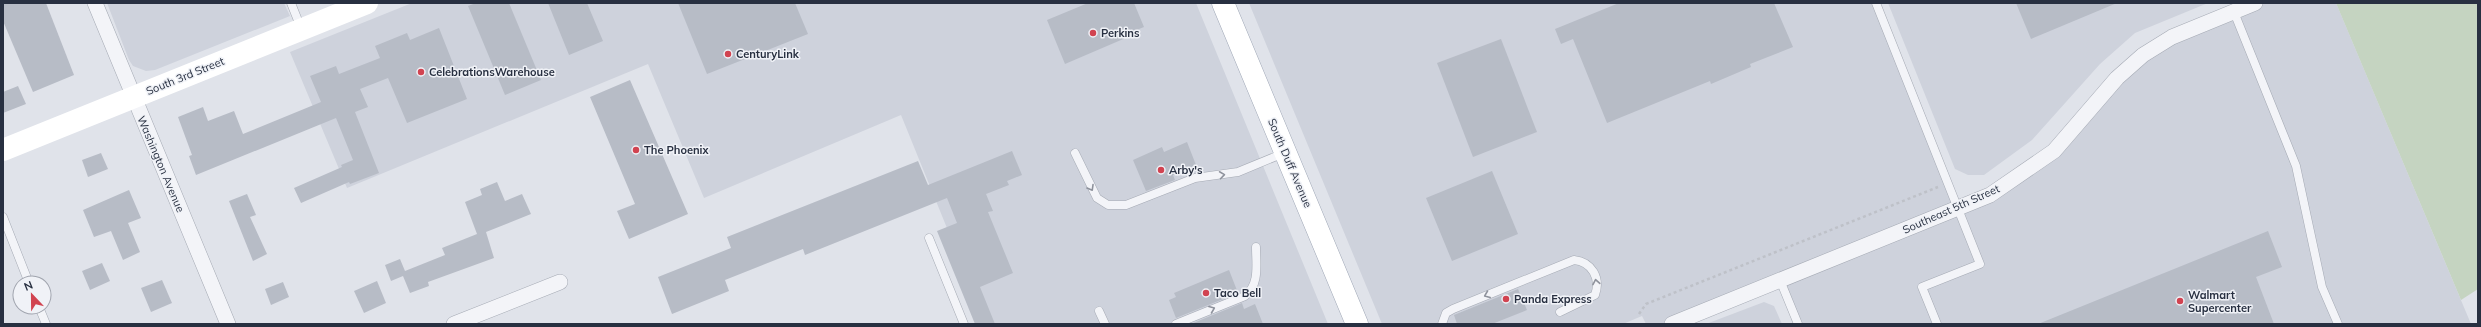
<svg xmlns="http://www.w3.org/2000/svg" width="2481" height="327" font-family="Mulish,sans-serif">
<rect width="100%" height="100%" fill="#e0e3ea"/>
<g fill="#ced2dc">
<path d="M 107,3 L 284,3 L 290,16 L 155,70 L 146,71 L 133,66 L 129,60 Z"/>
<path d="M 412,3 L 1196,3 L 1328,324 L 986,324 L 901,115 L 704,198 L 648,64 L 347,188 L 290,52 Z"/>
<path d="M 1249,3 L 1876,3 L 1958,208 L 2024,174 L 2143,55 L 2255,3 L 2336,3 L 2471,324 L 1798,324 L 1780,281 L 1672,324 L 1646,324 L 1642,316 L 1623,324 L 1382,324 Z"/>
<path d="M 1888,3 L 2208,3 L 2135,33 L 2100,64 L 2032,140 L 1984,175 L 1968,175 L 1955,169 Z"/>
<path d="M 1764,302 L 1774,306 L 1782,324 L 1706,324 Z"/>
</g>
<path fill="#c5d4c1" d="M 2336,3 L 2478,3 L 2478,289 L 2461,300 Z"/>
<g fill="#b7bcc6">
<path d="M 3,3 L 46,3 L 74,75 L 33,92 L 3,21 Z"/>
<path d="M 476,3 L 509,3 L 541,80 L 505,95 L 468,6 Z"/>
<path d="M 548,3 L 587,3 L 603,41 L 569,55 Z"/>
<path d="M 678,3 L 795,3 L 808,34 L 707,74 Z"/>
<path d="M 1088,3 L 1134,3 L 1144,27 L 1134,31 L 1135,34 L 1065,64 L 1047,20 Z"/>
<path d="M 1619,3 L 1774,3 L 1793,47 L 1750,64 L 1751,67 L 1711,84 L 1710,81 L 1607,123 L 1573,39 L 1561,44 L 1555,29 Z"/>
<path d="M 2016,3 L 2117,3 L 2031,39 Z"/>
<path d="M 439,28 L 467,99 L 407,123 L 388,78 L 360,89 L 368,107 L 355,112 L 379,173 L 350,184 L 349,182 L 301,203 L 294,188 L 342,167 L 341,165 L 353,160 L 336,118 L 196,175 L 189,156 L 192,155 L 178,117 L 203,107 L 208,121 L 234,111 L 243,134 L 321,102 L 310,76 L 336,66 L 339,74 L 380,58 L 375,46 L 407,33 L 410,40 Z"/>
<path d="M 1501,39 L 1537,132 L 1473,157 L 1437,63 Z"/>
<path d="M 630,80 L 688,214 L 629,239 L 617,211 L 635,204 L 590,97 Z"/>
<path d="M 18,86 L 26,104 L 3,113 L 3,92 Z"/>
<path d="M 1187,142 L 1196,165 L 1173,175 L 1175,180 L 1146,191 L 1133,160 L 1162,147 L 1164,152 Z"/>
<path d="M 1012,151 L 1022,175 L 1007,181 L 1009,185 L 986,194 L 993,211 L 988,212 L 1013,273 L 980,287 L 995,324 L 975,324 L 937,231 L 957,223 L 947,198 L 805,255 L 803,249 L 725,280 L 729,291 L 672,314 L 658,277 L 731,248 L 727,237 L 918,161 L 928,185 Z"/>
<path d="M 101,153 L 108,169 L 88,177 L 82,160 Z"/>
<path d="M 1492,171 L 1518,234 L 1452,261 L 1426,198 Z"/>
<path d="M 497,182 L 505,201 L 522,194 L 531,214 L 486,232 L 494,258 L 428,282 L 429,286 L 410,293 L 403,276 L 391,281 L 385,265 L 400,259 L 405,271 L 445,255 L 442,248 L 477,234 L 465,202 L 482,195 L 480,189 Z"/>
<path d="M 129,190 L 141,218 L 128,223 L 140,252 L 123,260 L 111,231 L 94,237 L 83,210 Z"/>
<path d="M 247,194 L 256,215 L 250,217 L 267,254 L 253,261 L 229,201 Z"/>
<path d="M 2268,231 L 2282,267 L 2256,277 L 2274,324 L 2038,324 Z"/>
<path d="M 102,263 L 110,281 L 90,290 L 82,271 Z"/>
<path d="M 1229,270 L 1238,293 L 1176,318 L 1169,300 L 1176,297 L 1174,293 Z"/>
<path d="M 162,280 L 172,303 L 151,312 L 141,288 Z"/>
<path d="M 377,281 L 386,303 L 364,313 L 354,291 Z"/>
<path d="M 283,282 L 289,297 L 271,305 L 265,289 Z"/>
<path d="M 1518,289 L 1527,310 L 1492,324 L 1457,324 L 1454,315 Z"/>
<path d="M 1242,303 L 1244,309 L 1255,304 L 1263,324 L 1191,324 Z"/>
</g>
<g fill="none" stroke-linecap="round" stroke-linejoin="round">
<defs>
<g id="service">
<path d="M 291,3 L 301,28"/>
<path d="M 1876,3 L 1980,264 L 1922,287 L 1937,324"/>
<path d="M 2234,12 L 2296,166 L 2322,287 L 2338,324"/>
<path d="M 1075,153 L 1097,198 L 1108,205 L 1126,205 L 1195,178 L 1238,172 L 1284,153"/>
<path d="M 3,217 L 29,283"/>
<path d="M 929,238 L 964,324"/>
<path d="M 1780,280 L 1798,324"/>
<path d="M 39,307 L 46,324"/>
<path d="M 1099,311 L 1105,324"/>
<path d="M 1176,324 L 1245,296 C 1260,284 1256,265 1256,247"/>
<path d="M 1442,324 L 1446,313 L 1453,309 L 1574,260 C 1592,262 1601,278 1595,295 L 1560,312"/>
</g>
<g id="minor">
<path d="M 95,3 L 228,324"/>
<path d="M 454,324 L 560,282"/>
<path d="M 1672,324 L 1990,195 L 2054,151 L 2117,78 L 2143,55 L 2172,37 L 2255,3"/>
</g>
<path id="primary" d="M 1223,3 L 1357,324"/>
</defs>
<use href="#service" stroke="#a5aab4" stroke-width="9"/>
<use href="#minor" stroke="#a5aab4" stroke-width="16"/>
<use href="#primary" stroke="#9fa7b6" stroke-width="23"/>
<path stroke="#bec1c8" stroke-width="2.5" stroke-dasharray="3 3" stroke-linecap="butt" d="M 1639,314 L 1646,304 L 1938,187"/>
<use href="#service" stroke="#f3f4f8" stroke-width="8"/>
<use href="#minor" stroke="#f3f4f8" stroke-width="15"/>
<path stroke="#fff" stroke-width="22" d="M 3,150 L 367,3"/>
<use href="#primary" stroke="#fff" stroke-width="22"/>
</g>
<defs><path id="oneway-chevron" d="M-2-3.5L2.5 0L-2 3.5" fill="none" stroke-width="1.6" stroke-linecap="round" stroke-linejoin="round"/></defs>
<g stroke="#8e929c">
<use href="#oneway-chevron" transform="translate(1222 175) rotate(-8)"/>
<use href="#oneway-chevron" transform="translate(1091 188) rotate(60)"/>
<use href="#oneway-chevron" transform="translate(1596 282) rotate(-100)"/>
<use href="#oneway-chevron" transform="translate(1487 295) rotate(158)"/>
<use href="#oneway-chevron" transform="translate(1212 309) rotate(-22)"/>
</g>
<g fill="#d14350" stroke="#f0f2f7" stroke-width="1.5">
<circle cx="1093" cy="33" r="4"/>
<circle cx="728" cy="54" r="4"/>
<circle cx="421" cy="72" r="4"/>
<circle cx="636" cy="150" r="4"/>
<circle cx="1161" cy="170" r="4"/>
<circle cx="1206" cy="293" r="4"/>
<circle cx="1506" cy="299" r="4"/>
<circle cx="2180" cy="301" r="4"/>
</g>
<g text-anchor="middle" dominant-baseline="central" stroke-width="3" stroke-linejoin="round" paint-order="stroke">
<g font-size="11" font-weight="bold" fill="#283041" stroke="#f0f2f7" text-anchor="start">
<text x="1101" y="33">Perkins</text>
<text x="736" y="54">CenturyLink</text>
<text x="429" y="72">CelebrationsWarehouse</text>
<text x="644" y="150">The Phoenix</text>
<text x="1169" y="170">Arby's</text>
<text x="1214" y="293">Taco Bell</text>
<text x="2188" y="295">Walmart<tspan x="2188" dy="13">Supercenter</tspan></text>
<text x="1514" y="299">Panda Express</text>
</g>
<g font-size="11" fill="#283041" stroke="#f0f2f7">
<text transform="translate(185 76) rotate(-22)">South 3rd Street</text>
<text transform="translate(1290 163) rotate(67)">South Duff Avenue</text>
<text transform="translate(161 164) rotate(67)">Washington Avenue</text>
<text transform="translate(1951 209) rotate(-24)">Southeast 5th Street</text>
</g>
</g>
<rect width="2481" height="327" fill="none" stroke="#283041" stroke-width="8"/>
<g transform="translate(32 295) rotate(338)"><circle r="19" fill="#f0f2f7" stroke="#a0a4ae"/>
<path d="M0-3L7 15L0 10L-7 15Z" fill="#d14350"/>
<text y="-6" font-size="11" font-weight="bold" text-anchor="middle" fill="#283041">N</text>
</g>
</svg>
